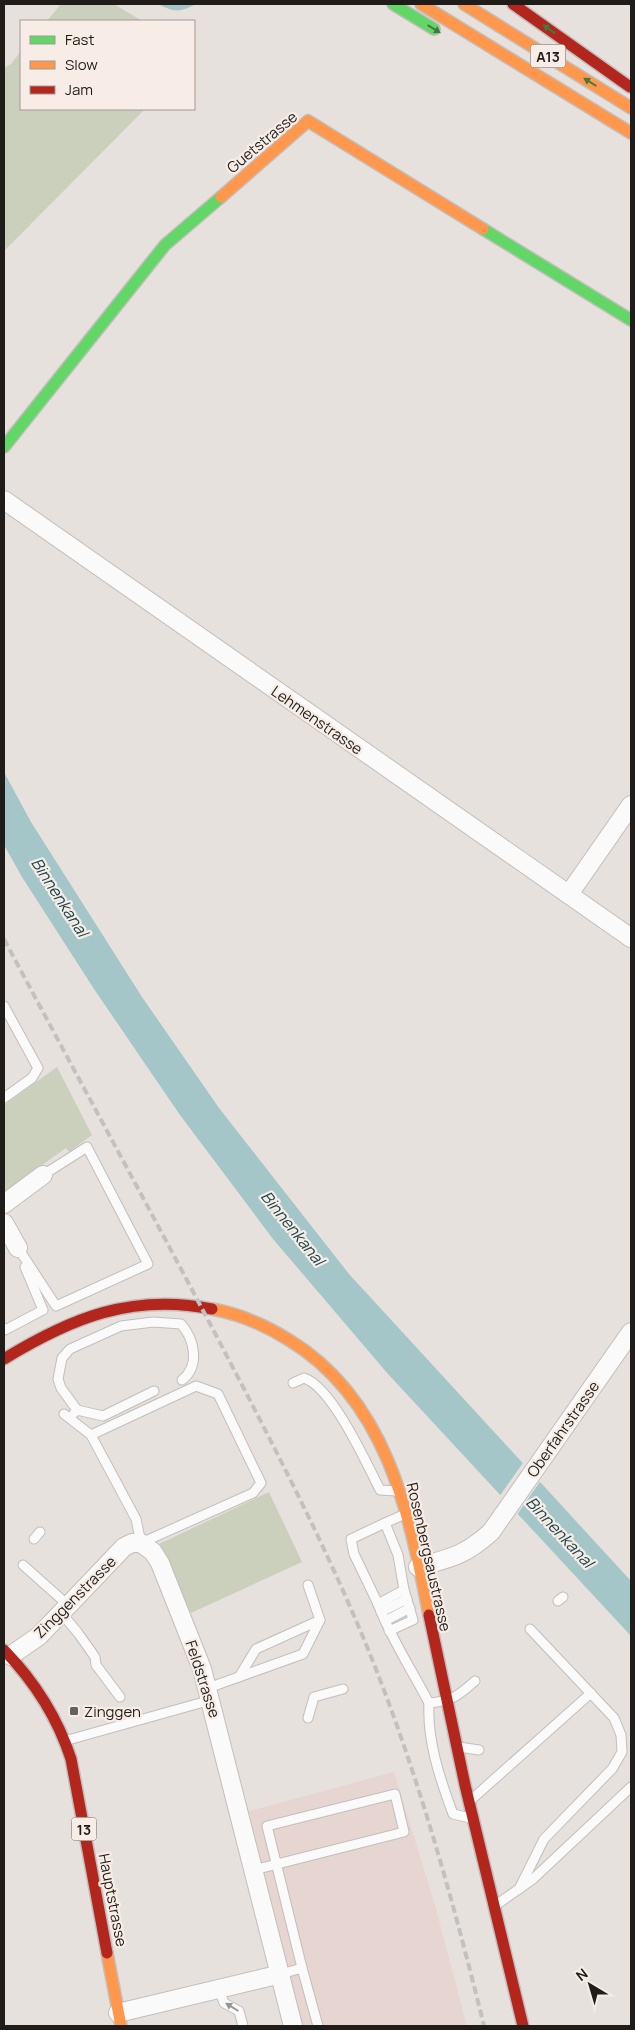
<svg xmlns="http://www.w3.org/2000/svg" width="635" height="2030" font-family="Manrope,sans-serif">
<rect width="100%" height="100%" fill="#e7e1dd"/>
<path fill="#e6d5d1" d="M 394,1772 L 435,1905 L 467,2026 L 302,2026 L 249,1811 Z"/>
<g fill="#cad0bb">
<path d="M 61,4 L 114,4 L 142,21 L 47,21 Z"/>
<path d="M 21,51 L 21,109 L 145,109 L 4,251 L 4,68 L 11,64 Z"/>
<path d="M 57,1067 L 92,1135 L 69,1152 L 66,1148 L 4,1192 L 4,1105 Z"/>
<path d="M 269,1492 L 302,1562 L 191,1613 L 159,1544 Z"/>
</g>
<g fill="#a4c6c8">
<path d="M 158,4 L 196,4 C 179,13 174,12 158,4 Z"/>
<path d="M 4,772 L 31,822 L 142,997 L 219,1108 L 349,1274 L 631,1581 L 631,1636 L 388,1374 L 273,1239 L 180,1115 L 94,989 L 22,877 L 4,845 Z"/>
</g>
<path fill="#e7e1dd" d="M 525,1460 L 542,1479 L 516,1516 L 499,1497 Z"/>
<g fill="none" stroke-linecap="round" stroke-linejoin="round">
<defs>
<g id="lane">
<path d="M 4,1006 L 38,1068 L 32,1078 L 4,1098"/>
<path d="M 18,1248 L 56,1306 L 148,1264 L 87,1147 L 43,1175"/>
<path d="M 4,1328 L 5,1330 L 43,1310 L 25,1267"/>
<path d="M 293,1383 L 304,1378 C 332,1387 366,1462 380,1490 L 396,1491"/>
<path d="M 77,1410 L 61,1388 L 58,1379 L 62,1358 L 70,1349 L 121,1326 L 153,1322 L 181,1324 C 195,1340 200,1366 182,1380"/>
<path d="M 74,1413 L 77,1410 L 103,1416 L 154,1391"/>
<path d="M 64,1414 L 91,1435 L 136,1519 L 141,1543 L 253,1493 L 261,1483 L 218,1394 L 196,1386 L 91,1435"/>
<path d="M 405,1514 L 385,1523 L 398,1555 L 404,1590 L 378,1604 C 391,1639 412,1670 429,1703 C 452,1701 458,1696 475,1681"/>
<path d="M 34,1539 L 40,1532"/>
<path d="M 23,1565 L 69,1606"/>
<path d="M 558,1601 L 563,1597"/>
<path d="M 378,1604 L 354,1554 L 351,1539 L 385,1523"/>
<path d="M 381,1612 L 407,1599"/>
<path d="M 62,1614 L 78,1633 L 95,1657 L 96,1665 L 120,1697"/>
<path d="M 385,1621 L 410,1608"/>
<path d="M 389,1631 L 413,1620 L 404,1590"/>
<path d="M 239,1677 L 256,1649 L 320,1620"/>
<path d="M 208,1688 L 303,1654 L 320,1620 L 308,1585"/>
<path d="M 429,1703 C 427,1741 440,1779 453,1814 L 470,1818"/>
<path d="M 308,1718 L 314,1697 L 343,1689"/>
<path d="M 68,1740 L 211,1700"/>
<path d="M 459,1747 L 479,1750"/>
<path d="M 472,1799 L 591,1693"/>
<path d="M 254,1870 L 404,1832 L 395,1794 L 267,1826 L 302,1968 L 281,1974"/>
<path d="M 519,1889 L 544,1839 L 612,1769 L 622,1752 L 621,1735 L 614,1718 L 530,1629"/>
<path d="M 496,1905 L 533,1879 L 631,1787"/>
<path d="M 302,1968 L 318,2026"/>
<path d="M 219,1989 L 224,2003 L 239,2011 L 243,2026"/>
</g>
<g id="street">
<path d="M 4,500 L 631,938"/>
<path d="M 569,894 L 631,805"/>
<path d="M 4,1204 L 43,1175"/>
<path d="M 4,1223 L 18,1248"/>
<path d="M 418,1567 C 451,1558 464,1556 491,1532 L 631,1332"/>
<path d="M 10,1656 L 39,1636 L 124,1547 L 132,1543 L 141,1543 L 153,1552 L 160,1563 L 202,1669 L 293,2026"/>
<path d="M 118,2013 L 281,1974"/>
</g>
<g id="fast">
<path d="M 393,4 L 434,29"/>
<path d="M 483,229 L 631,320"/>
<path d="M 4,447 L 165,245 L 221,197"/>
</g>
<g id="slow">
<path d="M 421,4 L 631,133"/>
<path d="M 464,4 L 631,108"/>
<path d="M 221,197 L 308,121 L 483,229"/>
<path d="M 212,1309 C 240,1314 265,1325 289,1340 C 386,1399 409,1511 429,1615"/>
<path d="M 107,1953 L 121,2026"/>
</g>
<g id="jam">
<path d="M 513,4 L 630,87"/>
<path d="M 4,1359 C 71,1318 132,1293 212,1309"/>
<path d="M 429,1615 L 465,1785 L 523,2026"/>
<path d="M 4,1650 C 35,1682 57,1716 71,1759 L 107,1953"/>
</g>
</defs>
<use href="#lane" stroke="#c2bebb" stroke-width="11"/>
<use href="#street" stroke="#c2bebb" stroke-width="20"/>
<use href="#fast" stroke="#c2bebb" stroke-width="14"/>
<use href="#slow" stroke="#c2bebb" stroke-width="14"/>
<use href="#jam" stroke="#c2bebb" stroke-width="14"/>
<use href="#lane" stroke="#fbfafa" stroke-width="9"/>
<use href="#street" stroke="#fbfafa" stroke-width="18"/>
<use href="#fast" stroke="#63d668" stroke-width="11"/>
<use href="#slow" stroke="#ff974d" stroke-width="11"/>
<use href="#jam" stroke="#b3261e" stroke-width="11"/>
<path stroke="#c2c1bf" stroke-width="4" stroke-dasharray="8 4" stroke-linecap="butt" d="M 4,939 C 79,1080 156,1220 230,1362 C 280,1458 329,1553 370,1654 C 418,1774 453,1900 484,2026"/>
</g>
<defs><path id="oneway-solid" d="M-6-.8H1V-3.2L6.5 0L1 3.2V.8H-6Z" transform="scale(1.25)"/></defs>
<g fill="#417940">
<use href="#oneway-solid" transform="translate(434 29) rotate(31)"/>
<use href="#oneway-solid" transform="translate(549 29) rotate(-144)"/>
<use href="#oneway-solid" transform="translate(590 82) rotate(-148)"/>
</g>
<use fill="#989695" href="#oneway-solid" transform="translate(232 2007) rotate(-148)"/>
<rect fill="#65615e" stroke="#f8ede6" stroke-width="2" x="69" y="1706" width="10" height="10" rx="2.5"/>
<g text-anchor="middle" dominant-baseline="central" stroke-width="4.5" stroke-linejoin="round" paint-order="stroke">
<g fill="#f8ede6" stroke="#605b56" stroke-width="1">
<rect x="530.5" y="44.5" width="35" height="23" rx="4"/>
<rect x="71.5" y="1817.5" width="25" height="23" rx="4"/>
</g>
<g font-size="14" font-weight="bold" fill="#1f1c19">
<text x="548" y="56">A13</text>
<text x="84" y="1829">13</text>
</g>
<g font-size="15" fill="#1f1c19" stroke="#f8ede6">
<text transform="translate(262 142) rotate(-40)">Guetstrasse</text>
<text transform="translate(317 720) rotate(35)">Lehmenstrasse</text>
<text transform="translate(563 1429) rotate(-55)">Oberfahrstrasse</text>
<text transform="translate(429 1557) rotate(77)">Rosenbergsaustrasse</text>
<text transform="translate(75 1597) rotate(-45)">Zinggenstrasse</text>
<text transform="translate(203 1679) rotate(72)">Feldstrasse</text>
<text transform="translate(113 1900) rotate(79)">Hauptstrasse</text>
</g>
<g font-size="15" fill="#1f1c19" stroke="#f8ede6" text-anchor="start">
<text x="84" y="1711">Zinggen</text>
</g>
<g font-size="16" font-style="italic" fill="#1a474c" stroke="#f8ede6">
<text transform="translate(60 897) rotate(57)">Binnenkanal</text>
<text transform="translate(293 1228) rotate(51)">Binnenkanal</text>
<text transform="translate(560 1532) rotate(47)">Binnenkanal</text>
</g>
</g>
<rect width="635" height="2030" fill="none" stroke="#1f1c19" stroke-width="10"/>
<rect x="20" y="20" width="175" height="90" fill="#f8ede6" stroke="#a19994"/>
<rect x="30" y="36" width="25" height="8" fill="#63d668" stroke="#a19994"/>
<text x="65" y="45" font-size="15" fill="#1f1c19">Fast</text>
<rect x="30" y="61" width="25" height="8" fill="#ff974d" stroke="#a19994"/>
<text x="65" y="70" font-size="15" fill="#1f1c19">Slow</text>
<rect x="30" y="86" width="25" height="8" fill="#b3261e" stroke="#a19994"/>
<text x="65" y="95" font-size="15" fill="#1f1c19">Jam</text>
<g transform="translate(590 1985) rotate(322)" stroke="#f8ede6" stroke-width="4" paint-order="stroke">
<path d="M0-4L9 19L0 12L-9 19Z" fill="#1f1c19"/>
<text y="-8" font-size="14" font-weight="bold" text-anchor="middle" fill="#1f1c19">N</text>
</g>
</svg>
